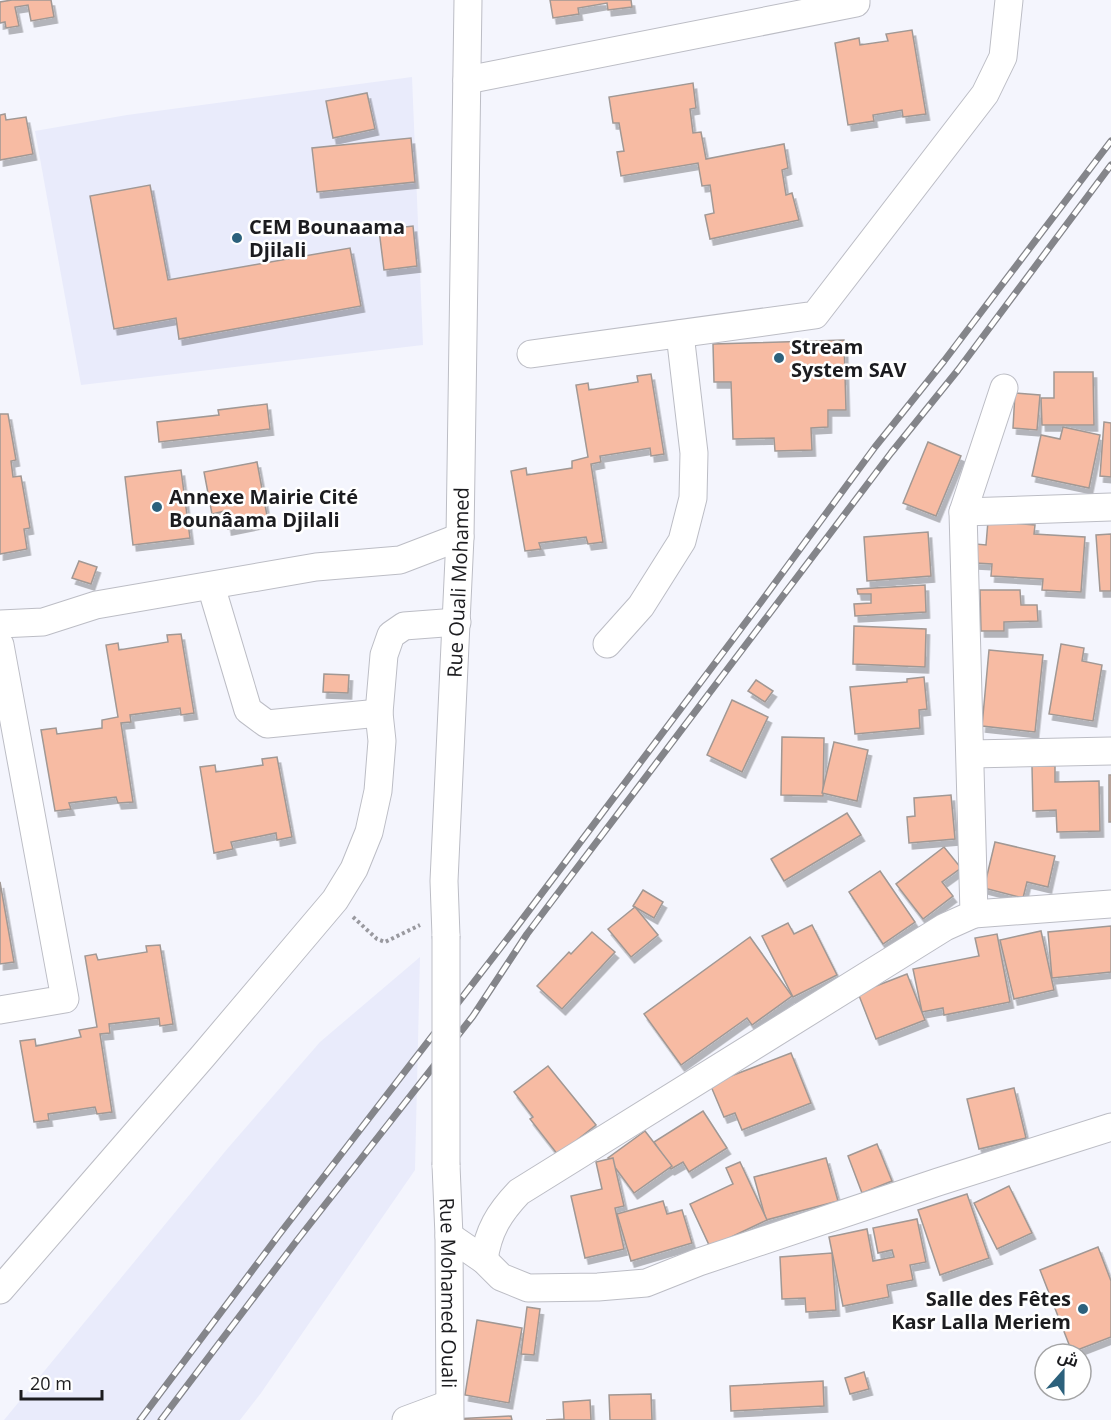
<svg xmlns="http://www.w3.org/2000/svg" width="1111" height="1420" font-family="'Open Sans',Cairo,sans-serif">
<defs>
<filter id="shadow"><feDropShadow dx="3.5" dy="6" stdDeviation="0" flood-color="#0004"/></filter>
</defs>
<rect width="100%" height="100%" fill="#f4f5fd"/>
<g fill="#e9ebfb">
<path d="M 412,77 L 423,345 L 81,385 L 35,131 L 127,115 Z"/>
<path d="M 420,957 L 415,1170 L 261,1393 L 240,1420 L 4,1420 L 228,1148 L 320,1042 Z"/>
</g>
<g fill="#f7bba3" stroke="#a19894" stroke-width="1.5" filter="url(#shadow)">
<path d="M 12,0 L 51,0 L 54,17 L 31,21 L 28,5 L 15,7 L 19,26 L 6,28 L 5,22 L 0,23 L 0,2 Z"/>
<path d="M 550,0 L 631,0 L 632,7 L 608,10 L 607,3 L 578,8 L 579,14 L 553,18 Z"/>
<path d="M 912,30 L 926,114 L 903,117 L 902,110 L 873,115 L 874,121 L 848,125 L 835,43 L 859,38 L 860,45 L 888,41 L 886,34 Z"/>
<path d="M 693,83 L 696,108 L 690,109 L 693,133 L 701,132 L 706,159 L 784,144 L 788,168 L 782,170 L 786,195 L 792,193 L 799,220 L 710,239 L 705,215 L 714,213 L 710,185 L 702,186 L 698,163 L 621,176 L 617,152 L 624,151 L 619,123 L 613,123 L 609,97 Z"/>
<path d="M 367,93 L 375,129 L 333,138 L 326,101 Z"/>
<path d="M 5,114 L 6,120 L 26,117 L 33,154 L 0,160 L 0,115 Z"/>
<path d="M 411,138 L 415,182 L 317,192 L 312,148 Z"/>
<path d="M 150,185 L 168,280 L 350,248 L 361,306 L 179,339 L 176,318 L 114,329 L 90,196 Z"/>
<path d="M 413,226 L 417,266 L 384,270 L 379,230 Z"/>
<path d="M 844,340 L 846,410 L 828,410 L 828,427 L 811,428 L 812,450 L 775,451 L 774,438 L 733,439 L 731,382 L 714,382 L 713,344 Z"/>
<path d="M 1054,372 L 1093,372 L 1094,425 L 1042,425 L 1041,398 L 1054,398 Z"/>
<path d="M 651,374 L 664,454 L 651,456 L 650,448 L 600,456 L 601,462 L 591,464 L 603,542 L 588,544 L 586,537 L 539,543 L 541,549 L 525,551 L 511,471 L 526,468 L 527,475 L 572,468 L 572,461 L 588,457 L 576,385 L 588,383 L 589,390 L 638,382 L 637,376 Z"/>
<path d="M 1015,393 L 1040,395 L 1037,430 L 1013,428 Z"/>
<path d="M 267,404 L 270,429 L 159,442 L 157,422 L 219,415 L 218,410 Z"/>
<path d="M 0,414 L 8,414 L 16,460 L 11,461 L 13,477 L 21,476 L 30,528 L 24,529 L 27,549 L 0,554 Z"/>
<path d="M 1104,422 L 1111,423 L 1111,477 L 1100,476 Z"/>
<path d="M 1063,427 L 1100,435 L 1089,488 L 1032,476 L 1041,435 L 1060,439 Z"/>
<path d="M 928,442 L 961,456 L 936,516 L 903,503 Z"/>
<path d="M 257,462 L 268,521 L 228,529 L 225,511 L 212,514 L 204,472 Z"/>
<path d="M 181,470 L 190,538 L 133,545 L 125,477 Z"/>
<path d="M 988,521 L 1035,525 L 1034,534 L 1085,537 L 1081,592 L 1042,590 L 1043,579 L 991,576 L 992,564 L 975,563 L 976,544 L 986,545 Z"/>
<path d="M 928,532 L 931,576 L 867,581 L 864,537 Z"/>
<path d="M 1111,534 L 1111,591 L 1100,591 L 1096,535 Z"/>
<path d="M 79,561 L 97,567 L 91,584 L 72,578 Z"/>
<path d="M 925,585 L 926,612 L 855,616 L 854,604 L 871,603 L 871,594 L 858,594 L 857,589 Z"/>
<path d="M 980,590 L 1020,590 L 1021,605 L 1037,605 L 1038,621 L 1004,622 L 1004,631 L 981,631 Z"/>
<path d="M 854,626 L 926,629 L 925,667 L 853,664 Z"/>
<path d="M 181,634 L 194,713 L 181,715 L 180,708 L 130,715 L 131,722 L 121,723 L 133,802 L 118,803 L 116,797 L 69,803 L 71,809 L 55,811 L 41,730 L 56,728 L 57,734 L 102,728 L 102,720 L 118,717 L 106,645 L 118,643 L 119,650 L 168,642 L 167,635 Z"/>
<path d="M 1061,644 L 1084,648 L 1082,661 L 1102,665 L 1093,721 L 1049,714 Z"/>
<path d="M 989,650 L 1043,655 L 1035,732 L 982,726 Z"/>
<path d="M 324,674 L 349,675 L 348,693 L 323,692 Z"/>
<path d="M 924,677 L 927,709 L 919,710 L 920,728 L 855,734 L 850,687 L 907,682 L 907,679 Z"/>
<path d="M 756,680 L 773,691 L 765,702 L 748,691 Z"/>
<path d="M 732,700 L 768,717 L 742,772 L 707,755 Z"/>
<path d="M 782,737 L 824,738 L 823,796 L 781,795 Z"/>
<path d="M 834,742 L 868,750 L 857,801 L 822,793 Z"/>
<path d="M 277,757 L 292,837 L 277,840 L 276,833 L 231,842 L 233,849 L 214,853 L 200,767 L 215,765 L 216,772 L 263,765 L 262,759 Z"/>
<path d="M 1032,766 L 1055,766 L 1055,782 L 1099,781 L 1100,831 L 1057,832 L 1056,810 L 1033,811 Z"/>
<rect x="1109" y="775" width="2" height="47"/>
<path d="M 951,795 L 955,839 L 909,843 L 907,817 L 915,816 L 914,798 Z"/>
<path d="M 847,813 L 861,835 L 784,881 L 771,859 Z"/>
<path d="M 995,842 L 1055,856 L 1048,887 L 1027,882 L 1023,898 L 984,888 Z"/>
<path d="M 944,847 L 961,868 L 942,882 L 953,896 L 923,919 L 896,884 Z"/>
<path d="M 880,871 L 915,922 L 883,944 L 849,892 Z"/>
<path d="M 0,882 L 14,962 L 0,964 Z"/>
<path d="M 643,890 L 663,902 L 654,918 L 633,906 Z"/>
<path d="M 635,907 L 658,935 L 631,957 L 608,929 Z"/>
<path d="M 788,923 L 794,934 L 812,925 L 837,975 L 793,997 L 762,936 Z"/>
<path d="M 1111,926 L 1111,972 L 1052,978 L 1048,932 Z"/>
<path d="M 1041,931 L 1054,990 L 1014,999 L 1000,940 Z"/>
<path d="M 592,932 L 615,952 L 562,1009 L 537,986 L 569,952 L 571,954 Z"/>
<path d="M 997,934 L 1010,1002 L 944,1015 L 943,1008 L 922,1012 L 913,969 L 979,956 L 975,938 Z"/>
<path d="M 750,937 L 792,996 L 752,1025 L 747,1018 L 681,1065 L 644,1014 Z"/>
<path d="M 160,945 L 173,1024 L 160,1026 L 159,1018 L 109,1024 L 110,1033 L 100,1034 L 112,1112 L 97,1114 L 95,1107 L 48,1114 L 49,1120 L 34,1122 L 20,1041 L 35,1039 L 36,1046 L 81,1037 L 79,1030 L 97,1027 L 85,956 L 96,954 L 98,960 L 147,952 L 146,946 Z"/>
<path d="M 907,974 L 925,1020 L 876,1039 L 858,993 Z"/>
<path d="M 791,1053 L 811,1103 L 742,1130 L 735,1113 L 724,1117 L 710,1084 Z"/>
<path d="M 548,1066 L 596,1125 L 558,1155 L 530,1119 L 533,1117 L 514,1092 Z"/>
<path d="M 1014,1088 L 1026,1138 L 979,1149 L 967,1099 Z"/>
<path d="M 703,1111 L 727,1148 L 689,1172 L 683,1162 L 671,1169 L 654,1142 Z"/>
<path d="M 645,1131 L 672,1166 L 634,1193 L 608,1158 Z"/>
<path d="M 877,1144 L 892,1181 L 862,1193 L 848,1156 Z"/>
<path d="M 613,1158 L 624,1206 L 615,1208 L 624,1249 L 585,1258 L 571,1196 L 602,1189 L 596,1162 Z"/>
<path d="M 826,1158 L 838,1201 L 766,1220 L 754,1177 Z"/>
<path d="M 740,1162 L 767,1220 L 710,1247 L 690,1204 L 733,1184 L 726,1168 Z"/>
<path d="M 1009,1186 L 1032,1233 L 997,1249 L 974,1203 Z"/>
<path d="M 967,1194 L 989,1258 L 940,1275 L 918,1210 Z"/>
<path d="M 663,1201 L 667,1214 L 682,1210 L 692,1243 L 631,1261 L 617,1214 Z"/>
<path d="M 917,1219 L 926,1262 L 910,1265 L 913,1280 L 887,1285 L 889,1297 L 843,1306 L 829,1237 L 867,1229 L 873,1261 L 894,1257 L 892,1250 L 878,1253 L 873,1228 Z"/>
<path d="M 1098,1247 L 1111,1281 L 1111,1337 L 1072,1352 L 1040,1270 Z"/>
<path d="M 832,1253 L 836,1310 L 806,1312 L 805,1298 L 782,1299 L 780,1257 Z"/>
<path d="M 527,1307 L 540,1309 L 534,1355 L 521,1354 Z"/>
<path d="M 477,1320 L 522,1328 L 509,1403 L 465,1395 Z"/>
<path d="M 864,1372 L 869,1389 L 850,1394 L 845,1378 Z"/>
<path d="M 823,1381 L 824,1406 L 731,1411 L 730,1386 Z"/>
<path d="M 651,1394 L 652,1420 L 610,1420 L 609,1395 Z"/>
<path d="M 590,1400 L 591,1420 L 546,1420 L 564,1419 L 563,1402 Z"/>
<path d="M 511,1416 L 512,1420 L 454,1420 L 454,1419 Z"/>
</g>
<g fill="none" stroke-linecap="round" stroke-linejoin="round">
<defs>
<g id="minor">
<path d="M 467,80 L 856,3 L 856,0"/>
<path d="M 531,354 L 815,315 L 985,94 L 1003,57 L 1009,0"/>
<path d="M 963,512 L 1111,507"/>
<path d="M 211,586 L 248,710 L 267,724 L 379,713"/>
<path d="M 0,624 L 43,622 L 96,605 L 316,567 L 400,560 L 460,537"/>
<path d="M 607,644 L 641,606 L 682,541 L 693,498 L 694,453 L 680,334"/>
<path d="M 0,645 L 65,999 L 0,1010"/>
<path d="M 971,754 L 1111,751"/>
<path d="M 974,914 L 1111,904"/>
<path id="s1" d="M 446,936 L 444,881 L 460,537 L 468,0"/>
<path id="s2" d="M 446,1165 L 449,1236 L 450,1420"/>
<path d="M 449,1236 L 484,1260 L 501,1277 L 528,1288 L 598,1287 L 646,1283 L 699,1262 L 938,1182 L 1111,1127"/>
<path d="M 484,1260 C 488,1231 499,1213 519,1192 L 945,927 L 974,914 L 963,512 L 1004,388"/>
<path d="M 0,1290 L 203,1056 L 335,900 L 354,869 L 369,832 L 378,791 L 382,741 L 379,713 L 384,655 L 391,635 L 404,626 L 457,622"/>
<path d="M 406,1420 L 449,1404"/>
</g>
</defs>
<use href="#minor" stroke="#bcbdc5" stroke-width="29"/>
<path stroke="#99999f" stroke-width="4" stroke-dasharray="3 3" stroke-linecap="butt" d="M 353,917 L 377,939 L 385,942 L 420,925"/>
<use href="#minor" stroke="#fff" stroke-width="27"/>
<defs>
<g id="rail">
<path d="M 140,1420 L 278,1236 L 518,925 L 758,606 L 875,447 L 944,361 L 1111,141"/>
<path d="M 161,1420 L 295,1243 L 473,1016 L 527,934 L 891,453 L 958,370 L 1111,165"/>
</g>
</defs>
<use href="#rail" stroke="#84858a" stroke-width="7"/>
<use href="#rail" stroke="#fff" stroke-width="4.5" stroke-dasharray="14" stroke-linecap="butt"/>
<defs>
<path id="minor-bridge" d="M 446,1165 L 446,936"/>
</defs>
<use href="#minor-bridge" stroke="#bcbdc5" stroke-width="29" stroke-linecap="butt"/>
<use href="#minor-bridge" stroke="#fff" stroke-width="27"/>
</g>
<g fill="#2c617c" stroke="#fff" stroke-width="2">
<circle cx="237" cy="238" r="6"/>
<circle cx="779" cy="358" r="6"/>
<circle cx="157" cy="507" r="6"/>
<circle cx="1083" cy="1309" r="6"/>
</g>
<g text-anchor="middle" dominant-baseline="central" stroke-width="5" stroke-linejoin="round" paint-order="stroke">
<g font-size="20" font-weight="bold" fill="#1c1c1f" stroke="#fff" text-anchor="start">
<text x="249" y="226">CEM Bounaama<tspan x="249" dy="23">Djilali</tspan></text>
<text x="791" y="346">Stream<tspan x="791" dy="23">System SAV</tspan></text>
<text x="169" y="496">Annexe Mairie Cité<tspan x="169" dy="23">Bounâama Djilali</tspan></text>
<text x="1071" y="1298" text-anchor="end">Salle des Fêtes<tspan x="1071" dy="23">Kasr Lalla Meriem</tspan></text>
</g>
<g font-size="20" fill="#1c1c1f" stroke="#fff">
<text stroke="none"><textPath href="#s1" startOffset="354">Rue Ouali Mohamed</textPath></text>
<text stroke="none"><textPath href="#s2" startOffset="128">Rue Mohamed Ouali</textPath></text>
</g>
</g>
<g transform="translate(1063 1372) rotate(21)"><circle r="28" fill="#ffffff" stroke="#a4a4a5" stroke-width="1.5"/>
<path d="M0-4.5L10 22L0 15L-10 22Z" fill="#2c617c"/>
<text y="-9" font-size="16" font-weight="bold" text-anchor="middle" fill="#1c1c1f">ش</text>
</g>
<path d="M21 1390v9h81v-9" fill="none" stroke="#1c1c1f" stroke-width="3"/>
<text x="30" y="1390" font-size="18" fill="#1c1c1f" stroke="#ffffff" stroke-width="4.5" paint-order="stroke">20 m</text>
</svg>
